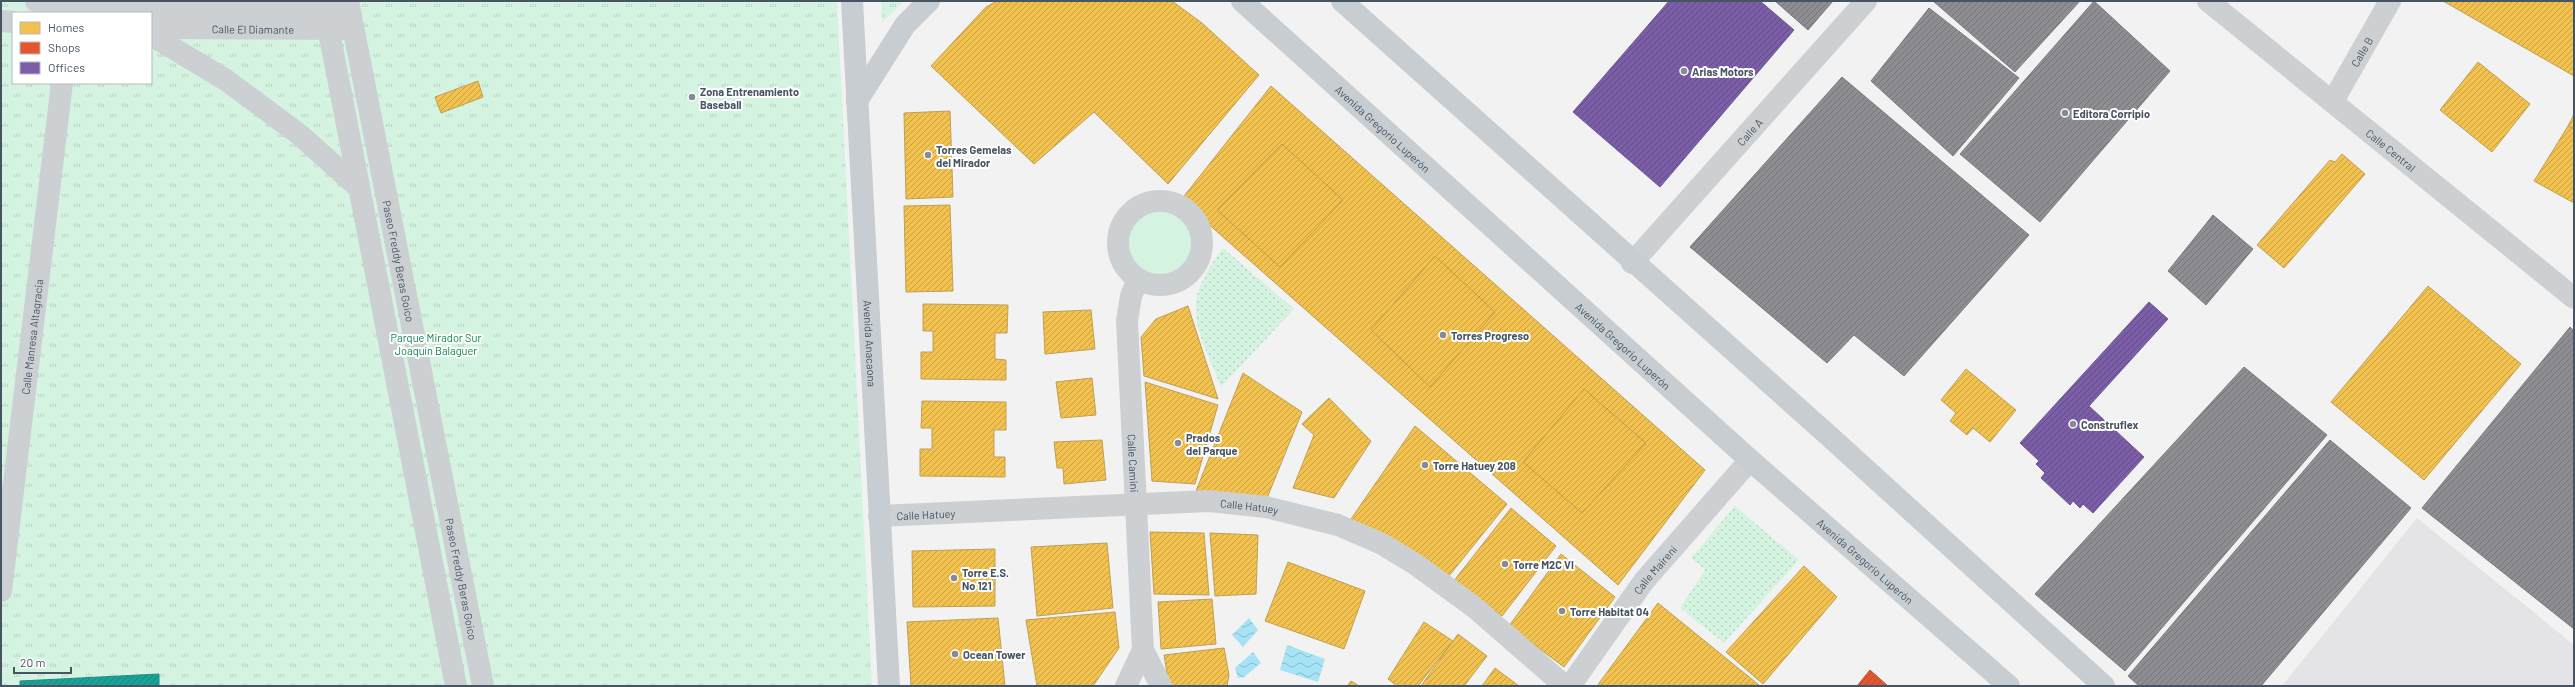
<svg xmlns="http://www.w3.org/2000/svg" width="2575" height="687" font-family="Barlow,sans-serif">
<defs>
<pattern id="park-tufts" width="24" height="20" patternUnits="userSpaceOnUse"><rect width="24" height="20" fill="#d5f3e1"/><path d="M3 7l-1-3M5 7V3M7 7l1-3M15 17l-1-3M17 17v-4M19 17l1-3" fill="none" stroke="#b8d2c4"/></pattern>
<pattern id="garden-dots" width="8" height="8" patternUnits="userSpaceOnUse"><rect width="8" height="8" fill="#d5f3e1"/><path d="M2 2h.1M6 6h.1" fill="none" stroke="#b8d2c4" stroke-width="1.8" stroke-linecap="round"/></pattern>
<pattern id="water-waves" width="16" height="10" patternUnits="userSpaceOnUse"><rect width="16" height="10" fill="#a6e3f5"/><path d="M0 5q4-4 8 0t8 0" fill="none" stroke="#89bbca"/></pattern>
<pattern id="homes-hatch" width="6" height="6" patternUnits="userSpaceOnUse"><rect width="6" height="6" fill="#f2c14e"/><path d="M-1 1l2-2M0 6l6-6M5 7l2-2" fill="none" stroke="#c69f44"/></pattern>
<pattern id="shops-hatch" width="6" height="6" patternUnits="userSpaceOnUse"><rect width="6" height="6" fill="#e4572e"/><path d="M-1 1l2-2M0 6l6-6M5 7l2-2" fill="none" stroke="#bb4b2b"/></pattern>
<pattern id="offices-hatch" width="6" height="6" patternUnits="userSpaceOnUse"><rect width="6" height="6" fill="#7b5ea7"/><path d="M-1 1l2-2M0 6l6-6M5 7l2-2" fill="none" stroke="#624d84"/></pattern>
<pattern id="public-hatch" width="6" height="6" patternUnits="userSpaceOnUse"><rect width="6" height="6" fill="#17a398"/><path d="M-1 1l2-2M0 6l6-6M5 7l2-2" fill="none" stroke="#17877f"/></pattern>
<pattern id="industry-hatch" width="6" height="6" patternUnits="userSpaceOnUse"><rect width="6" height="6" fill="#8d8d92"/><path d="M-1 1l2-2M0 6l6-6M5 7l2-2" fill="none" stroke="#75767b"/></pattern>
</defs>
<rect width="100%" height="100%" fill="#f3f2f2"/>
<path fill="#e4e3e5" d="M 2417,518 L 2574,645 L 2574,683 L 2572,686 L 2282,686 Z"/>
<circle fill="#d5f3e1" cx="1161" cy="243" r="33"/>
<g fill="url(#park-tufts)" fill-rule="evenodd">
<path d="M 1,1 L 837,1 L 872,686 L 1,686 ZM 13,13 L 151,13 L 151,83 L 13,83 Z"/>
<path d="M 881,1 L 904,1 L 882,23 Z"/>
</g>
<g fill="url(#garden-dots)">
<path d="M 1223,248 L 1294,309 L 1221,387 C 1197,326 1178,306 1223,248 Z"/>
<path d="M 1735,506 L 1799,560 L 1724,643 L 1680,608 L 1705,570 L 1691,558 Z"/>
</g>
<g fill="url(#water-waves)">
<path d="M 1249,618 L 1258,630 L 1243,647 L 1232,635 Z"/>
<path d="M 1287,645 L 1325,659 L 1318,682 L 1280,670 Z"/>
<path d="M 1253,652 L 1261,663 L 1244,677 L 1238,678 L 1235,668 Z"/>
</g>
<g fill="url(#homes-hatch)" stroke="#bfa054">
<path d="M 997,1 L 1172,1 L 1202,23 L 1259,75 L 1168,184 L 1094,112 L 1034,164 L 931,66 L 986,7 Z"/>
<path d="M 2443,1 L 2574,1 L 2574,76 Z"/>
<path d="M 2478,62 L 2530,104 L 2492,152 L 2440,110 Z"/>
<path d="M 478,81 L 483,97 L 441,113 L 435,97 Z"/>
<path d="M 1271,86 L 1705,470 L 1618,585 L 1181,200 Z"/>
<path d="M 950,111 L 953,197 L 906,199 L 904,113 Z"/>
<path d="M 2574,114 L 2574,129 L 2568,126 Z"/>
<path d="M 2568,126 L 2574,129 L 2574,203 L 2534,181 Z"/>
<path d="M 1282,144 L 1343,200 L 1280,267 L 1217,210 Z"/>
<path d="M 2342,154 L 2365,174 L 2284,268 L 2257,245 L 2330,160 L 2335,162 Z"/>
<path d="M 950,205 L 953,291 L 906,292 L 904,206 Z"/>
<path d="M 1435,256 L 1495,312 L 1430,387 L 1371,330 Z"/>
<path d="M 2428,286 L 2521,364 L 2424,480 L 2331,402 Z"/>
<path d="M 923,304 L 1008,305 L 1007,333 L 995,333 L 995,359 L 1006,360 L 1006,380 L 921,379 L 921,352 L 933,352 L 933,331 L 923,331 Z"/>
<path d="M 1188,306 L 1218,399 L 1144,376 L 1141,337 L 1156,319 Z"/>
<path d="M 1091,310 L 1095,349 L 1045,354 L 1043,312 Z"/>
<path d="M 1966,369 L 2016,410 L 1990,442 L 1973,428 L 1967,435 L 1950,421 L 1956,413 L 1941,400 Z"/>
<path d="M 1243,373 L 1302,412 L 1265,503 L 1194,496 Z"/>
<path d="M 1092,378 L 1096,415 L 1061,418 L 1056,382 Z"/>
<path d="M 1145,382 L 1218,405 L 1195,484 L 1152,481 Z"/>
<path d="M 1584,389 L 1646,443 L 1582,513 L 1523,462 Z"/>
<path d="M 1329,398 L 1371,441 L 1334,498 L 1293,488 L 1314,435 L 1302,424 Z"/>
<path d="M 922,401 L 1006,402 L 1006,430 L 994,430 L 994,457 L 1005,457 L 1005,477 L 920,476 L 920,449 L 932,449 L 932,428 L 921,428 Z"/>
<path d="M 1415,426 L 1507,504 L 1444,582 L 1351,519 Z"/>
<path d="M 1102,440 L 1106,480 L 1064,484 L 1063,468 L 1057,468 L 1054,442 Z"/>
<path d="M 1511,508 L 1556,546 L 1502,616 L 1453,582 Z"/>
<path d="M 1150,532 L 1204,533 L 1209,595 L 1154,594 Z"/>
<path d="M 1210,533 L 1258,535 L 1256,594 L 1215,596 Z"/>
<path d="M 1107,543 L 1113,608 L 1037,616 L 1031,547 Z"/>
<path d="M 995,549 L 995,606 L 913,607 L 912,551 Z"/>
<path d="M 1561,554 L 1615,597 L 1564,667 L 1509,626 Z"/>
<path d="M 1288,562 L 1365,591 L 1344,649 L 1265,621 Z"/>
<path d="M 1804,566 L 1837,597 L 1763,684 L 1726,652 Z"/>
<path d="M 1212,599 L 1216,644 L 1161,649 L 1158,602 Z"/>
<path d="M 1658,603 L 1759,685 L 1597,686 Z"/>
<path d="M 1115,612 L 1119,648 L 1093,686 L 1037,686 L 1026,620 Z"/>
<path d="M 998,618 L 1005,686 L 911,686 L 907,622 Z"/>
<path d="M 1424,622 L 1453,641 L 1418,686 L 1397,686 L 1388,679 Z"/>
<path d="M 1458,634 L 1487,656 L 1464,686 L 1421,686 Z"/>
<path d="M 1224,648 L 1229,675 L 1227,686 L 1169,686 L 1164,655 Z"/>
<path d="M 1495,668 L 1519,686 L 1482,686 Z"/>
<path d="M 1351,681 L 1359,686 L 1347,686 Z"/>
</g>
<path fill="url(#shops-hatch)" stroke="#b5563d" d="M 1870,670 L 1888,686 L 1857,686 Z"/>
<g fill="url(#offices-hatch)" stroke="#6b5b92">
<path d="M 1669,1 L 1760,1 L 1794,30 L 1660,187 L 1573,112 Z"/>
<path d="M 2149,302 L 2168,319 L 2089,406 L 2144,457 L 2093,513 L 2083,504 L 2080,508 L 2073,501 L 2070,505 L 2041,478 L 2045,473 L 2036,464 L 2039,461 L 2020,443 Z"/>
</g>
<path fill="url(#public-hatch)" stroke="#258b88" d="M 159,674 L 159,686 L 20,686 L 20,681 Z"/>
<g fill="url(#industry-hatch)" stroke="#787c83">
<path d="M 1775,1 L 1833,1 L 1808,30 Z"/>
<path d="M 1933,1 L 2080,1 L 2015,72 Z"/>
<path d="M 2094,1 L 2170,71 L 2040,222 L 1960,154 Z"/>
<path d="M 1929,8 L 2019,78 L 1953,156 L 1871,81 Z"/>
<path d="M 1842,77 L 2029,235 L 1904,376 L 1854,335 L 1827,363 L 1690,247 Z"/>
<path d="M 2213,215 L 2253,249 L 2206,305 L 2168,271 Z"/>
<path d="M 2570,327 L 2574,331 L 2574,629 L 2422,508 Z"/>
<path d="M 2244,367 L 2327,435 L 2125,671 L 2035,594 Z"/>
<path d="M 2330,440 L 2411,508 L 2261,686 L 2139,686 L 2128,676 Z"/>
</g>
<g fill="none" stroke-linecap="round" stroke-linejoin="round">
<g stroke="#cdd0d3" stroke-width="22">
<path d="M 36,1 L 105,7 L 339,9"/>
<path d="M 323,1 L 456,686"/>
<path id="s1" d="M 348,1 L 483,686"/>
<path id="s2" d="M 2208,1 L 2574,298"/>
<path d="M 1,21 L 13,22"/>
<path id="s3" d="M 151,28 L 344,29"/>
<path d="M 151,35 L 226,80 L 300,135 L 358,187"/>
<path id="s4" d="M 2333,101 L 2390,1"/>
<circle cx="1160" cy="243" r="42"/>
<path id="s5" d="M 1632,263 L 1866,1"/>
<path id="s6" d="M 1138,279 L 1131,296 L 1127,321 L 1143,650 L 1161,686"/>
<path id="s7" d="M 879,516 L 1209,501 L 1266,507 L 1338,525 L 1382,544 L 1415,564 L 1474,607 L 1565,686"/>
<path id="s8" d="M 1,591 L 62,83"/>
<path d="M 1126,686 L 1143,650"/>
<path id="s9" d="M 1570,686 L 1644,581 L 1750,460"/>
</g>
<g stroke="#c8cdd1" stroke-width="22">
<path id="s10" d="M 852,1 L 889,686"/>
<path id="s11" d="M 1242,1 L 1750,460 L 2009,686"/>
<path d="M 1342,1 L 1829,436 L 2104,686"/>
<path d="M 857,101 L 905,25 L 929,1"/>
</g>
</g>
<g fill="#838b94" stroke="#fff" stroke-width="1.5">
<circle cx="1684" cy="71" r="4"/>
<circle cx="692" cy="97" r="4"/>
<circle cx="2065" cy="113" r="4"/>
<circle cx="928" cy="155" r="4"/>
<circle cx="1443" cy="335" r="4"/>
<circle cx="2073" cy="424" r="4"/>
<circle cx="1178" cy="443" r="4"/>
<circle cx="1425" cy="465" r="4"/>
<circle cx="1505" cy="564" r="4"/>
<circle cx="954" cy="578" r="4"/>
<circle cx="1562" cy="611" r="4"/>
<circle cx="955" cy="654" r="4"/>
</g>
<g text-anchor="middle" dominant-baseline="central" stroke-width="4" stroke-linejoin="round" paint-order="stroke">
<g font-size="11" fill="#475461" stroke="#fff">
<text stroke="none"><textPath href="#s3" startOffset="102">Calle El Diamante</textPath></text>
<text stroke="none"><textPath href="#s4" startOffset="57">Calle B</textPath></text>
<text stroke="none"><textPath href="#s11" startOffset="190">Avenida Gregorio Luperón</textPath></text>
<text stroke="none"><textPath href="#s5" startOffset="176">Calle A</textPath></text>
<text stroke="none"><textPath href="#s2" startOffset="236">Calle Central</textPath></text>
<text stroke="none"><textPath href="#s1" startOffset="265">Paseo Freddy Beras Goico</textPath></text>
<text stroke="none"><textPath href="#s8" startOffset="256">Calle Manresa Altagracia</textPath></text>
<text stroke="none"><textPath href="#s10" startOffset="343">Avenida Anacaona</textPath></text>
<text stroke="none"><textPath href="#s11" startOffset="514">Avenida Gregorio Luperón</textPath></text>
<text stroke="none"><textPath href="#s6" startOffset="186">Calle Camini</textPath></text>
<text stroke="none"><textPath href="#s7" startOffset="371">Calle Hatuey</textPath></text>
<text stroke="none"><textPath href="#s7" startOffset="47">Calle Hatuey</textPath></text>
<text stroke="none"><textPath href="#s11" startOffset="838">Avenida Gregorio Luperón</textPath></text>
<text stroke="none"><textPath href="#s9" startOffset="144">Calle Mairení</textPath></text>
<text stroke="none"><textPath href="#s1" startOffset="589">Paseo Freddy Beras Goico</textPath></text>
</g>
<g font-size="11" font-weight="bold" fill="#475461" stroke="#fff" text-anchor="start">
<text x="1692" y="71">Arias Motors</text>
<text x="700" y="91">Zona Entrenamiento<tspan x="700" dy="13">Baseball</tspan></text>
<text x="2073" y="113">Editora Corripio</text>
<text x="936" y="149">Torres Gemelas<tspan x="936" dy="13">del Mirador</tspan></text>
<text x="1451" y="335">Torres Progreso</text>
<text x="2081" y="424">Construflex</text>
<text x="1186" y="437">Prados<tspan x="1186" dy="13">del Parque</tspan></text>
<text x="1433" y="465">Torre Hatuey 208</text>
<text x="1513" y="564">Torre M2C VI</text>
<text x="962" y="572">Torre E.S.<tspan x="962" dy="13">No 121</tspan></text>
<text x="1570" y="611">Torre Habitat 04</text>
<text x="963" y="654">Ocean Tower</text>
</g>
<g font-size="11" fill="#0d864c" stroke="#fff">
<text x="436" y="337">Parque Mirador Sur<tspan x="436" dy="13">Joaquín Balaguer</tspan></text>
</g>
</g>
<rect width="2575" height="687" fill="none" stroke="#475461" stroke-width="4"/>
<rect x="12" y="12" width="140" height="72" fill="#ffffff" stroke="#b5bbc0"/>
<rect x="20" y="22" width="20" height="12" fill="#f2c14e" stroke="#b5bbc0"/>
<text x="48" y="32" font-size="12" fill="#475461">Homes</text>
<rect x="20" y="42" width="20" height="12" fill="#e4572e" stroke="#b5bbc0"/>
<text x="48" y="52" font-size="12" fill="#475461">Shops</text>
<rect x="20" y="62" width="20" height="12" fill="#7b5ea7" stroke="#b5bbc0"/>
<text x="48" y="72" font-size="12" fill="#475461">Offices</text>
<path d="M14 667v6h57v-6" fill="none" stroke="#475461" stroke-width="2"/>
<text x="20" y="667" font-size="12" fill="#475461" stroke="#ffffff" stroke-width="3" paint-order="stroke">20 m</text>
</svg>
